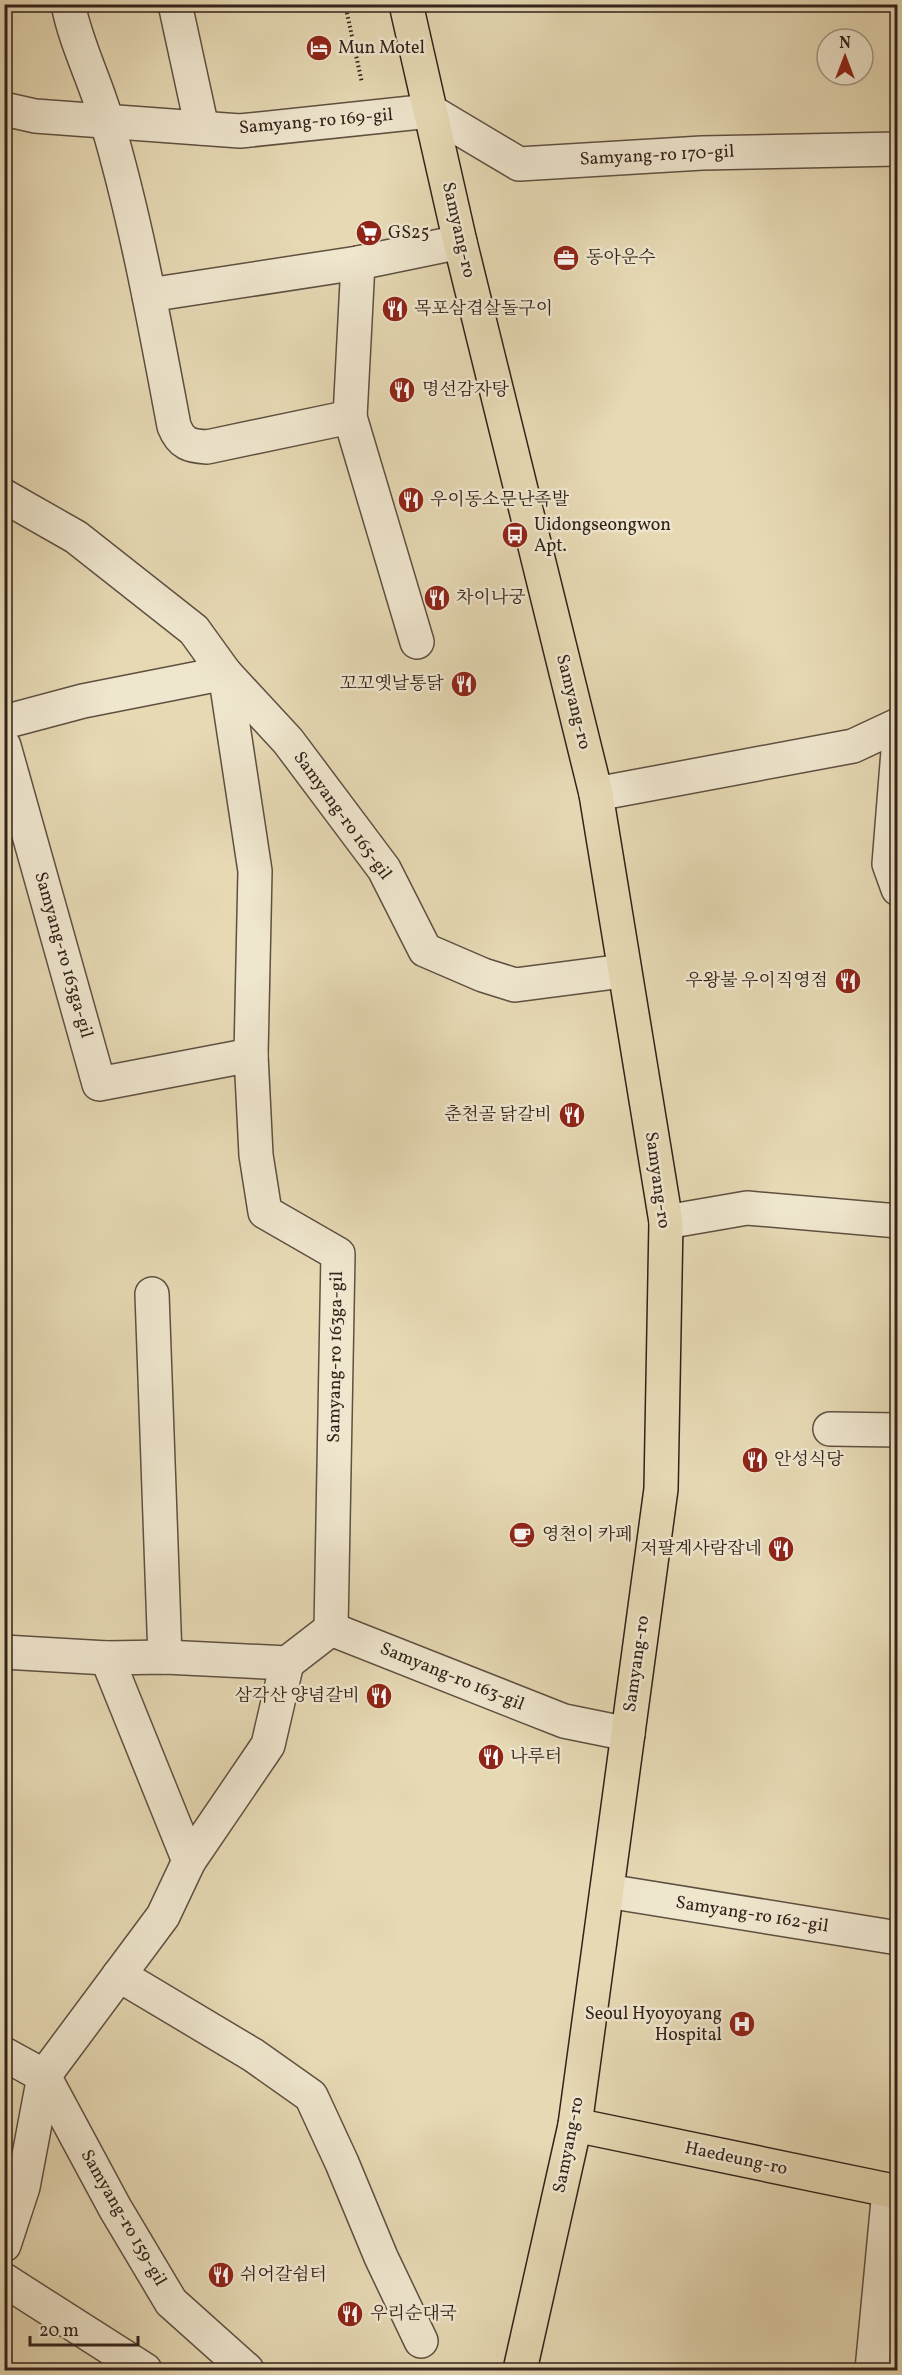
<svg xmlns="http://www.w3.org/2000/svg" width="902" height="2375" font-family="Vollkorn,'Noto Serif KR',serif">
<rect width="100%" height="100%" fill="#e6d9b4"/>
<filter id="stains"><feTurbulence type="fractalNoise" baseFrequency=".00333" numOctaves="4"/><feColorMatrix values="0 0 0 0 .2 0 0 0 0 .09 0 0 0 0 .02 0 0 0 .5 -.17"/></filter>
<radialGradient id="worn" r=".72"><stop offset=".6" stop-color="#630" stop-opacity="0"/><stop offset="1" stop-color="#630" stop-opacity=".3"/></radialGradient>
<g fill="none" stroke-linecap="round" stroke-linejoin="round">
<defs>
<g id="minor">
<path d="M 68,4 C 76,45 96,82 107,122 C 136,220 155,325 174,426 C 181,444 190,446 207,447 L 350,417 L 358,263"/>
<path d="M 175,4 L 202,128"/>
<path d="M 4,109 L 35,116 L 240,131 L 430,111 L 519,164 L 702,153 L 898,149"/>
<path d="M 149,295 L 358,263 L 460,242"/>
<path d="M 350,417 L 417,642"/>
<path d="M 4,496 L 76,537 L 194,630 L 225,673 L 83,701 L 4,722"/>
<path d="M 225,673 L 255,871 L 251,1055 L 256,1155 L 265,1212 L 338,1254 L 331,1629"/>
<path d="M 225,673 L 288,741 L 384,869 L 425,950 L 483,975 L 515,985 L 623,971"/>
<path d="M 4,746 L 99,1084 L 251,1055"/>
<path d="M 898,751 L 889,864 L 898,889"/>
<path d="M 596,794 L 853,746 L 898,725"/>
<path d="M 666,1222 L 747,1208 L 898,1221"/>
<path d="M 152,1294 L 165,1657"/>
<path d="M 830,1429 L 898,1430"/>
<path d="M 4,1652 L 107,1658 L 165,1657 L 287,1663 L 331,1629 L 564,1721 L 628,1734"/>
<path d="M 107,1658 L 189,1861"/>
<path d="M 607,1891 L 898,1938"/>
<path d="M 119,1975 L 253,2055 L 311,2096 L 342,2163 L 381,2257 L 421,2341"/>
<path d="M 4,2054 L 44,2076"/>
<path d="M 44,2076 L 115,2208 L 171,2302 L 247,2370"/>
<path d="M 4,2245 L 23,2187 L 44,2076 L 163,1916 L 189,1861 L 268,1745 L 287,1663"/>
<path d="M 4,2280 L 145,2370"/>
<path d="M 872,2370 L 889,2190"/>
</g>
<g id="major">
<path d="M 406,4 L 460,242 L 596,794 L 666,1222 L 661,1489 L 575,2125 L 520,2370"/>
<path d="M 575,2125 L 898,2192"/>
</g>
</defs>
<use href="#minor" stroke="#5f5041" stroke-width="36"/>
<use href="#major" stroke="#32221b" stroke-width="36"/>
<path stroke="#32221b" stroke-width="4" stroke-dasharray="1.5 3" stroke-linecap="butt" d="M 345,4 L 362,83"/>
<use href="#minor" stroke="#efe6ce" stroke-width="33"/>
<use href="#major" stroke="#e6d9b4" stroke-width="33"/>
</g>
<defs>
<symbol id="hotel-disc" viewBox="-11 -11 22 22"><circle r="9.5" fill="#8f2418" stroke="#efe6ce"/><path d="M-6-4.5h1.5V1H6V5H4.5V3h-9V5H-6ZM-4 0a1.8 1.8 0 1 1 3.6 0ZM.5 0V-2.5h3Q6-2.5 6 0Z" fill="#fff"/></symbol>
<symbol id="supermarket-disc" viewBox="-11 -11 22 22"><circle r="9.5" fill="#8f2418" stroke="#efe6ce"/><path d="M-6-5.5h2.5l.6 2H6L4.5 2H-2.5L-4.4-4H-6ZM-1.5 3.2a1.3 1.3 0 1 0 .1 0ZM3 3.2a1.3 1.3 0 1 0 .1 0Z" fill="#fff"/></symbol>
<symbol id="office-disc" viewBox="-11 -11 22 22"><circle r="9.5" fill="#8f2418" stroke="#efe6ce"/><path d="M-6-3h4V-5.5h4V-3h4V5H-6ZM-1-4.5V-3h2v-1.5ZM-6 0V1H6V0Z" fill="#fff"/></symbol>
<symbol id="restaurant-disc" viewBox="-11 -11 22 22"><circle r="9.5" fill="#8f2418" stroke="#efe6ce"/><path d="M-5-6h1v4h1v-4h1v4h1v-4h1v5L-1.5 .5V6h-2V.5L-5-1ZM5-6V6H3V1.5H1.5Q1.5-4 5-6Z" fill="#fff"/></symbol>
<symbol id="bus-disc" viewBox="-11 -11 22 22"><circle r="9.5" fill="#8f2418" stroke="#efe6ce"/><path d="M-5-6H5V4H4V6H2V4H-2V6H-4V4H-5ZM-3.5-4V0h7V-4ZM-3.5 1.2v1.5H-2V1.2ZM2 1.2v1.5H3.5V1.2Z" fill="#fff"/></symbol>
<symbol id="cafe-disc" viewBox="-11 -11 22 22"><circle r="9.5" fill="#8f2418" stroke="#efe6ce"/><path d="M-5.5-4.5H6V0H3Q3 3.5 0 3.5H-2.5Q-5.5 3.5-5.5 0ZM3-3.2v2h1.7v-2ZM-6 4.5H4V6H-6Z" fill="#fff"/></symbol>
<symbol id="hospital-disc" viewBox="-11 -11 22 22"><circle r="9.5" fill="#8f2418" stroke="#efe6ce"/><path d="M-5-5h3v3.5h4V-5h3V5h-3V1.5h-4V5h-3Z" fill="#fff"/></symbol>
</defs>
<g fill-rule="evenodd">
<use href="#hotel-disc" x="304" y="33" width="30" height="30"/>
<use href="#supermarket-disc" x="354" y="218" width="30" height="30"/>
<use href="#office-disc" x="551" y="243" width="30" height="30"/>
<use href="#restaurant-disc" x="380" y="294" width="30" height="30"/>
<use href="#restaurant-disc" x="387" y="375" width="30" height="30"/>
<use href="#restaurant-disc" x="396" y="485" width="30" height="30"/>
<use href="#bus-disc" x="500" y="520" width="30" height="30"/>
<use href="#restaurant-disc" x="422" y="583" width="30" height="30"/>
<use href="#restaurant-disc" x="449" y="669" width="30" height="30"/>
<use href="#restaurant-disc" x="833" y="966" width="30" height="30"/>
<use href="#restaurant-disc" x="557" y="1100" width="30" height="30"/>
<use href="#restaurant-disc" x="740" y="1445" width="30" height="30"/>
<use href="#cafe-disc" x="507" y="1520" width="30" height="30"/>
<use href="#restaurant-disc" x="766" y="1534" width="30" height="30"/>
<use href="#restaurant-disc" x="364" y="1681" width="30" height="30"/>
<use href="#restaurant-disc" x="476" y="1742" width="30" height="30"/>
<use href="#hospital-disc" x="727" y="2009" width="30" height="30"/>
<use href="#restaurant-disc" x="206" y="2260" width="30" height="30"/>
<use href="#restaurant-disc" x="335" y="2299" width="30" height="30"/>
</g>
<g text-anchor="middle" dominant-baseline="central" stroke-width="5" stroke-linejoin="round" paint-order="stroke">
<g font-size="18" fill="#32221b" stroke="#efe6ce" text-anchor="start">
<text x="338" y="48">Mun Motel</text>
<text x="388" y="233">GS25</text>
<text x="586" y="258">동아운수</text>
<text x="414" y="309">목포삼겹살돌구이</text>
<text x="422" y="390">명선감자탕</text>
<text x="430" y="500">우이동소문난족발</text>
<text x="534" y="525">Uidongseongwon<tspan x="534" dy="21">Apt.</tspan></text>
<text x="456" y="598">차이나궁</text>
<text x="444" y="684" text-anchor="end">꼬꼬옛날통닭</text>
<text x="828" y="981" text-anchor="end">우왕불 우이직영점</text>
<text x="552" y="1115" text-anchor="end">춘천골 닭갈비</text>
<text x="774" y="1460">안성식당</text>
<text x="542" y="1535">영천이 카페</text>
<text x="762" y="1549" text-anchor="end">저팔계사람잡네</text>
<text x="360" y="1696" text-anchor="end">삼각산 양념갈비</text>
<text x="510" y="1757">나루터</text>
<text x="722" y="2014" text-anchor="end">Seoul Hyoyoyang<tspan x="722" dy="21">Hospital</tspan></text>
<text x="240" y="2275">쉬어갈쉼터</text>
<text x="370" y="2314">우리순대국</text>
</g>
<g font-size="18" fill="#32221b" stroke="#efe6ce">
<text transform="translate(316 122) rotate(-5)">Samyang-ro 169-gil</text>
<text transform="translate(657 156) rotate(-3)">Samyang-ro 170-gil</text>
<text transform="translate(458 230) rotate(77)">Samyang-ro</text>
<text transform="translate(573 702) rotate(76)">Samyang-ro</text>
<text transform="translate(342 816) rotate(54)">Samyang-ro 165-gil</text>
<text transform="translate(63 955) rotate(74)">Samyang-ro 163ga-gil</text>
<text transform="translate(657 1180) rotate(82)">Samyang-ro</text>
<text transform="translate(336 1357) rotate(-89)">Samyang-ro 163ga-gil</text>
<text transform="translate(637 1664) rotate(-82)">Samyang-ro</text>
<text transform="translate(452 1677) rotate(22)">Samyang-ro 163-gil</text>
<text transform="translate(752 1915) rotate(9)">Samyang-ro 162-gil</text>
<text transform="translate(569 2145) rotate(-79)">Samyang-ro</text>
<text transform="translate(736 2159) rotate(12)">Haedeung-ro</text>
<text transform="translate(123 2218) rotate(60)">Samyang-ro 159-gil</text>
</g>
</g>
<rect width="902" height="2375" fill="none" stroke="#e6d9b4" stroke-width="24"/>
<rect x="6" y="6" width="890" height="2363" fill="none" stroke="#32221b" stroke-width="3"/>
<rect x="12" y="12" width="878" height="2351" fill="none" stroke="#32221b" stroke-width="1.5"/>
<g transform="translate(845 57)"><circle r="28" fill="#efe6ce" stroke="#a39886" stroke-width="1.5"/>
<path d="M0-4.5L10 22L0 15L-10 22Z" fill="#8f2418"/>
<text y="-9" font-size="16" font-weight="bold" text-anchor="middle" fill="#32221b">N</text>
</g>
<path d="M30 2336v9h108v-9" fill="none" stroke="#32221b" stroke-width="3"/>
<text x="39" y="2336" font-size="18" fill="#32221b" stroke="#efe6ce" stroke-width="4.5" paint-order="stroke">20 m</text>
<rect width="100%" height="100%" filter="url(#stains)"/>
<rect width="100%" height="100%" fill="url(#worn)"/>
</svg>
